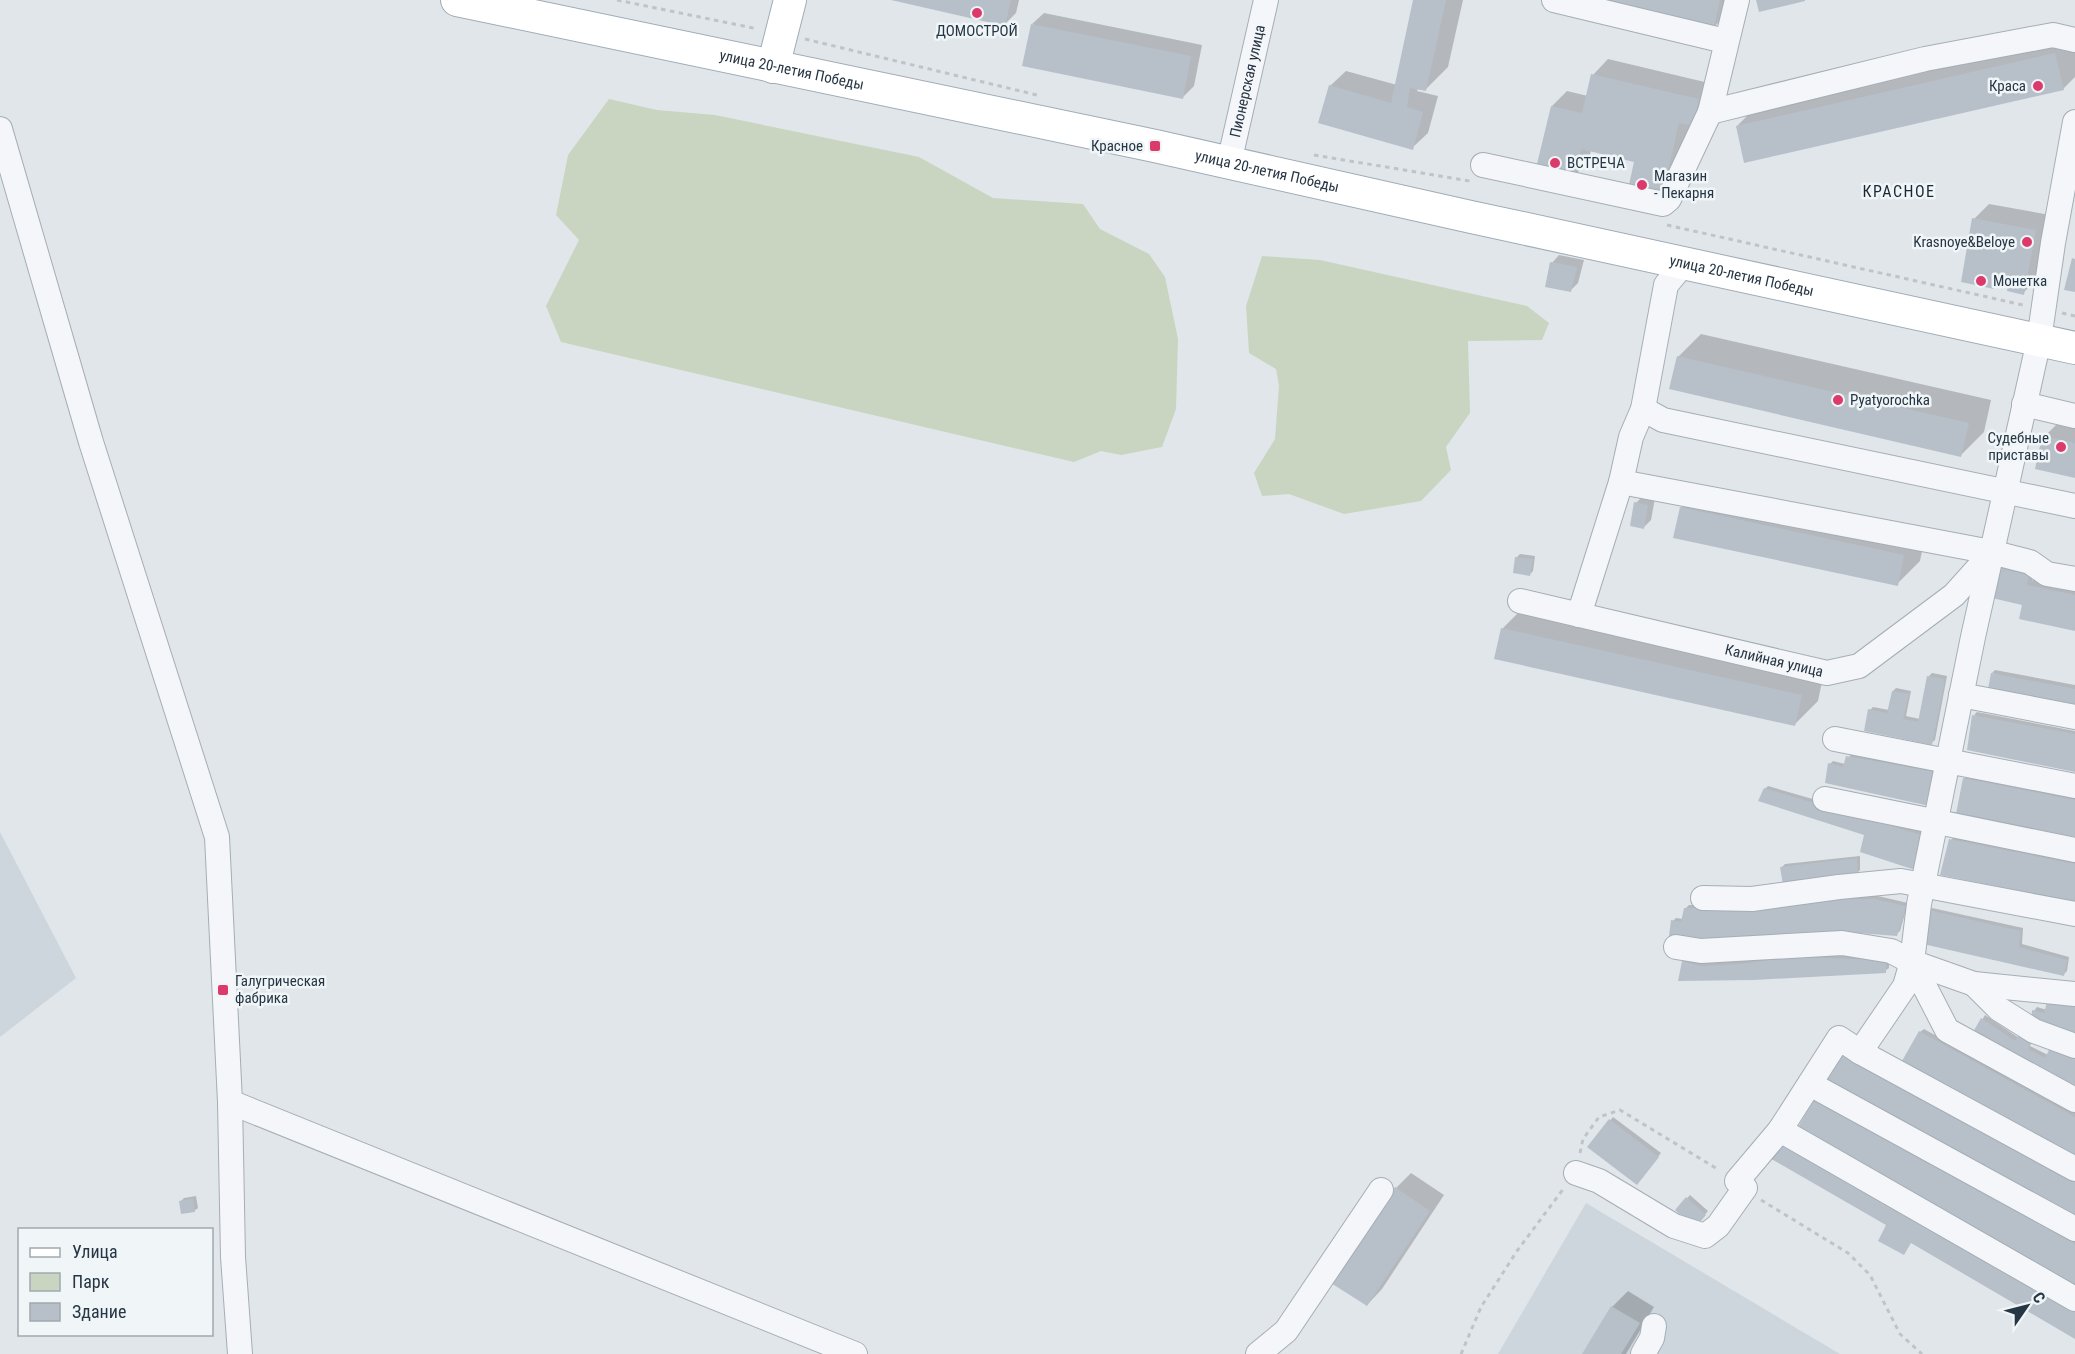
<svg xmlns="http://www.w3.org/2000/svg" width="2075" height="1354" font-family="'Roboto Condensed',sans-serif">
<rect width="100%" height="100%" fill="#e1e6eb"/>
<g fill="#ced6dd">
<path d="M 0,832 L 76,978 L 0,1037 Z"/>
<path d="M 1586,1203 L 1840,1354 L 1498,1354 Z"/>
</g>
<g fill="#c9d5c1">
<path d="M 609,99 L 657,110 L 715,115 L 919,157 L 993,198 L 1083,204 L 1100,229 L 1149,254 L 1165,277 L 1178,339 L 1176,409 L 1162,447 L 1121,455 L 1101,451 L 1074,462 L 561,342 L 546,306 L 579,240 L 556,215 L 568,155 Z"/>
<path d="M 1262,256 L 1320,260 L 1527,306 L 1549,323 L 1542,340 L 1468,341 L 1470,413 L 1446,447 L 1451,470 L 1421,501 L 1344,514 L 1289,494 L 1262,496 L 1254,473 L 1275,439 L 1279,386 L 1276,369 L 1249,353 L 1246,306 Z"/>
</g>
<g fill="#0003">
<path d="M 894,0 L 1019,0 L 1016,13 L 1005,24 Z"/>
<path d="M 1415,0 L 1463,0 L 1448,67 L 1425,90 L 1418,88 L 1417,91 L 1438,96 L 1428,133 L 1412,148 L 1330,86 L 1346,71 L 1397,85 Z"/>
<path d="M 1588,0 L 1737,0 L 1735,6 L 1712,29 Z"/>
<path d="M 1044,13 L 1202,45 L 1194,86 L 1182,98 L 1032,24 Z"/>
<path d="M 2075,31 L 2075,77 L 2063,89 L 1737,126 L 1760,103 Z"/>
<path d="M 1608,59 L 1713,84 L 1708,109 L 1690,124 L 1677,180 L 1636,161 L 1591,150 L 1589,160 L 1574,176 L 1552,106 L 1567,91 L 1588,96 L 1593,75 Z"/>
<path d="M 1989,204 L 2050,215 L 2038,278 L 2023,293 L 2011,275 L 2007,275 L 1994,287 L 1974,219 Z"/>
<path d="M 1559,255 L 1584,260 L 1578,283 L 1571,290 L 1552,263 Z"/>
<path d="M 1701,334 L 1991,400 L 1984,432 L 1961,455 L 1678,357 Z"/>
<path d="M 2067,414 L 2075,415 L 2075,476 L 2044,437 Z"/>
<path d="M 1704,485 L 1926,532 L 1920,561 L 1897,584 L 1681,508 Z"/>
<path d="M 1643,496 L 1655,498 L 1651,520 L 1644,527 L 1636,503 Z"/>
<path d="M 1520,554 L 1535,556 L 1533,571 L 1530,574 L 1517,557 Z"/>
<path d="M 2007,561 L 2035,567 L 2032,581 L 2051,562 L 2075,568 L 2075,629 L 2025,600 L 2000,569 Z"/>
<path d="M 1526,605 L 1824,672 L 1818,701 L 1795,724 L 1496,658 L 1503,628 Z"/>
<path d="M 1995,670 L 2075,685 L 2075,704 L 1992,673 Z"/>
<path d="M 1932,673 L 1947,676 L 1935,740 L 1931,743 L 1870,710 L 1873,707 L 1889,710 L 1893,691 L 1896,688 L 1911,691 L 1906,716 L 1920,719 L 1929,676 Z"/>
<path d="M 1977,712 L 2075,731 L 2075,771 L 1974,715 Z"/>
<path d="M 1851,754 L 1943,770 L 1937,802 L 1830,764 L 1833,761 L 1845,764 Z"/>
<path d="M 1967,775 L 2075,797 L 2075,835 L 1964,779 Z"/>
<path d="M 1768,786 L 1930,833 L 1862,851 L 1866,834 L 1765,789 Z"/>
<path d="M 1954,837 L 2075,861 L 2075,900 L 1951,840 Z"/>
<path d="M 1860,856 L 1860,870 L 1857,873 L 1782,867 L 1785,864 Z"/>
<path d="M 1850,896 L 1878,896 L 1908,903 L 1900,931 L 1896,934 L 1832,930 L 1724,940 L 1673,921 L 1676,918 L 1683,919 L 1685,909 L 1689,905 L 1746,905 Z"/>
<path d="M 1932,908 L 2023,928 L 2022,944 L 2069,957 L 2067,971 L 2064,974 L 1929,911 Z"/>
<path d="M 1796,954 L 1889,957 L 1889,968 L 1885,971 L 1680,980 L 1683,961 L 1686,958 L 1705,963 L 1745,961 Z"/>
<path d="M 2037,1007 L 2047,1010 L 2075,1037 L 2034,1011 Z"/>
<path d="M 1985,1015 L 2019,1038 L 2034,1037 L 2030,1046 L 2048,1055 L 2075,1091 L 1974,1034 Z"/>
<path d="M 1924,1029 L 2075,1113 L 2075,1157 L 1920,1032 Z"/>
<path d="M 1817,1097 L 2075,1239 L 2075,1284 Z"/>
<path d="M 1613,1117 L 1661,1153 L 1640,1180 L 1589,1146 Z"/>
<path d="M 1411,1173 L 1444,1195 L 1382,1289 L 1367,1305 L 1396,1188 Z"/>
<path d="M 1690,1195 L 1708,1211 L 1695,1226 L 1677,1210 Z"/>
<path d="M 196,1196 L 198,1208 L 194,1211 L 181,1201 L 184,1198 Z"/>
<path d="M 1628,1291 L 1654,1307 L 1626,1354 L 1584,1354 L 1612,1307 Z"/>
</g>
<g fill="#b7c0c9">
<path d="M 891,0 L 1011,0 L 1005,26 Z"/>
<path d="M 1413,0 L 1446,0 L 1426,91 L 1410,88 L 1407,107 L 1423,112 L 1413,150 L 1318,123 L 1329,85 L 1391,103 Z"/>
<path d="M 1585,0 L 1720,0 L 1713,31 Z"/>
<path d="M 1756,0 L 1805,0 L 1805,1 L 1759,12 Z"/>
<path d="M 1031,24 L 1191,56 L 1183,99 L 1022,66 Z"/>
<path d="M 2055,53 L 2064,90 L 1744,163 L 1736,126 Z"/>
<path d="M 1591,74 L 1699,99 L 1693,126 L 1679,123 L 1662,197 L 1628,189 L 1634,162 L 1581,149 L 1574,177 L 1536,168 L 1551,106 L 1582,113 Z"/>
<path d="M 1972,218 L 2036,230 L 2024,295 L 2007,291 L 2009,276 L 1997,274 L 1994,289 L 1961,282 Z"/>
<path d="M 2072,258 L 2075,259 L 2075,292 L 2064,290 Z"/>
<path d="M 1550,262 L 1577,267 L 1571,292 L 1545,287 Z"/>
<path d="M 1677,356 L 1969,423 L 1961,457 L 1669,389 Z"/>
<path d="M 2042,436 L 2075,443 L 2075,478 L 2035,469 Z"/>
<path d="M 1634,502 L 1648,505 L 1644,529 L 1630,526 Z"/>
<path d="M 1680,507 L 1904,555 L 1898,586 L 1673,538 Z"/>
<path d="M 1515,557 L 1533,559 L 1530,576 L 1513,573 Z"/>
<path d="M 1998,568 L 2029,575 L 2027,585 L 2075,595 L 2075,631 L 2019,619 L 2022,605 L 1992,598 Z"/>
<path d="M 1501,628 L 1802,695 L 1795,726 L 1494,659 Z"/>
<path d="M 1991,673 L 2075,689 L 2075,706 L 1988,689 Z"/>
<path d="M 1927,676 L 1945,679 L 1932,745 L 1864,731 L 1868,709 L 1887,713 L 1892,691 L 1909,694 L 1903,719 L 1918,722 Z"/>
<path d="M 1972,715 L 2075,734 L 2075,772 L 1967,750 Z"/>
<path d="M 1846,756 L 1940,773 L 1934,807 L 1825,783 L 1828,763 L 1843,767 Z"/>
<path d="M 1963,778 L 2075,800 L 2075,837 L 1956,814 Z"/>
<path d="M 1764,788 L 1928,837 L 1915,870 L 1860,852 L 1864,835 L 1758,801 Z"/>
<path d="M 1949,839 L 2075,864 L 2075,902 L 1940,875 Z"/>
<path d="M 1857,858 L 1858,875 L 1839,874 L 1783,885 L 1780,867 Z"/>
<path d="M 1846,899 L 1874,899 L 1906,906 L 1897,936 L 1832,931 L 1724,942 L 1669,936 L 1671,920 L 1681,922 L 1684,908 L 1741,908 Z"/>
<path d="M 1928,910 L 2021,931 L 2019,947 L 2067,960 L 2064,976 L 1923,944 Z"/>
<path d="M 1791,957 L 1886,960 L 1886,973 L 1754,980 L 1678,981 L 1682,961 L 1701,966 L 1741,964 Z"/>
<path d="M 2047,1002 L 2075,1005 L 2075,1039 L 2031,1025 L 2032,1010 L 2044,1013 Z"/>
<path d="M 1981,1018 L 2015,1041 L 2021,1032 L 2032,1040 L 2028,1049 L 2045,1058 L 2053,1042 L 2075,1054 L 2075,1093 L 1972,1034 Z"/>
<path d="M 1919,1031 L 2075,1117 L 2075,1158 L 1902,1061 Z"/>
<path d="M 1840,1051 L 2075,1181 L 2075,1221 L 1824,1082 Z"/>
<path d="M 1816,1096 L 2075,1244 L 2075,1285 L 1798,1127 Z"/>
<path d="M 1609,1119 L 1659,1157 L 1637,1185 L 1587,1147 Z"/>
<path d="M 1777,1142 L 2075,1311 L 2075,1339 L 1911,1243 L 1904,1255 L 1878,1241 L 1886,1225 L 1768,1157 Z"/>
<path d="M 1395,1187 L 1430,1211 L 1367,1306 L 1331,1283 Z"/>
<path d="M 1686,1197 L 1706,1215 L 1695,1228 L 1675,1210 Z"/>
<path d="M 193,1199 L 195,1212 L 181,1214 L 179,1201 Z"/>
<path d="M 1611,1306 L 1640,1323 L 1621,1354 L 1582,1354 Z"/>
</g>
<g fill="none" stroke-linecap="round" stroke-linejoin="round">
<defs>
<g id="minor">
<path d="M 1554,0 L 1725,41"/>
<path d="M 1710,112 L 1925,59 L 2053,35 L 2075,40"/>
<path d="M 0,129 L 91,442 L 217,837 L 230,1102 L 233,1257 L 240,1354"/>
<path id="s1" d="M 1229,163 L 1266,0"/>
<path d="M 1483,165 L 1663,204 L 1669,199 L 1710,112 L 1737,0"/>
<path d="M 2024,404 L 2075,416"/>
<path d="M 1643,409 L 1663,420 L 2075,506"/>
<path d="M 1621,482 L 1991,552 L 2030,562 L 2047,574 L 2075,579"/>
<path id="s2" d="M 1520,601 L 1827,673 L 1859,666 L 1954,595 L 1989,556"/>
<path d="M 1579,615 L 1621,482 L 1631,437 L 1643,409 L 1666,285 L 1685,262"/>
<path d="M 1961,695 L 2075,717"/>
<path d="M 1835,739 L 2075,786"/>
<path d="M 1825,799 L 2075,850"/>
<path d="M 1703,898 L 1752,899 L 1839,887 L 1901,881 L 2075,914"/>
<path d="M 1676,947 L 1701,951 L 1842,943 L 1891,951 L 1912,962 L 1974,984 L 2075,994"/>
<path d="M 1912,962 L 1947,1030 L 2075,1100"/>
<path d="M 1974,984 L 1999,1009 L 2034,1031 L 2075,1046"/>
<path d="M 1860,1052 L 1905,986 L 1912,962 L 1919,904 L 1973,637 L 2039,340 L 2053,243 L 2075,122"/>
<path d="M 1810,1084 L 2075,1229"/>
<path d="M 230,1102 L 855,1354"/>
<path d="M 2075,1169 L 1860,1052 L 1839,1038 L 1780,1130 L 2075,1299"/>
<path d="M 1576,1173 L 1599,1181 L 1674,1226 L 1705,1236 L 1718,1226 L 1745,1188"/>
<path d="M 1737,1181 L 1780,1130"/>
<path d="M 1258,1354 L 1286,1331 L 1381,1190"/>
<path d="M 1643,1354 L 1652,1338 L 1654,1326"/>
</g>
<g id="major">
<path id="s3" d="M 457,0 L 1155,146 L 1471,217 L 2075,348"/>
<path d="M 773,67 L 790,0"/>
</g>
</defs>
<use href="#minor" stroke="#a5aeb6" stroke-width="26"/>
<use href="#major" stroke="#9facb8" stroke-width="34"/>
<g stroke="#bfc4ca" stroke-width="3" stroke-dasharray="4.5 4.5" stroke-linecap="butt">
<path d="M 617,0 L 758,29"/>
<path d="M 805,39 L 1041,96"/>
<path d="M 1314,155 L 1470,181"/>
<path d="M 1667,225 L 2023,305"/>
<path d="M 2062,313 L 2075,316"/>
<path d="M 1580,1153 L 1583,1139 L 1599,1117 L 1620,1110 L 1719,1170"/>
<path d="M 1761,1200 L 1848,1253 L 1870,1275 L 1900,1334 L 1922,1354"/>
<path d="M 1461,1354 L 1481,1307 L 1517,1251 L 1564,1188"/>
</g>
<use href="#minor" stroke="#f4f6f9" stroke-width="24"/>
<use href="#major" stroke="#fff" stroke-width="32"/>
</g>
<g fill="#db3a6b" stroke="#f0f5f8" stroke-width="2">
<circle cx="977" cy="13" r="6"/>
<circle cx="2038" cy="86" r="6"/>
<rect x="1149" y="140" width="12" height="12" rx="3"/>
<circle cx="1555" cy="163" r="6"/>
<circle cx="1642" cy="185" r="6"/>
<circle cx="2027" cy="242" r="6"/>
<circle cx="1981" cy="281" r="6"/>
<circle cx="1838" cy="400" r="6"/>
<circle cx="2061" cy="447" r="6"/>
<rect x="217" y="984" width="12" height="12" rx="3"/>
</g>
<g text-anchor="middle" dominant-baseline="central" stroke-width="5" stroke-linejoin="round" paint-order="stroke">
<g font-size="15" fill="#273644" stroke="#f0f5f8" text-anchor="start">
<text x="977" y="31" text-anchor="middle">ДОМОСТРОЙ</text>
<text x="2026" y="86" text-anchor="end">Краса</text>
<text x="1143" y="146" text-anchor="end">Красное</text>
<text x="1567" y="163">ВСТРЕЧА</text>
<text x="1654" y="176">Магазин<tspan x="1654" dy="17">- Пекарня</tspan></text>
<text x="2015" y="242" text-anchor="end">Krasnoye&amp;Beloye</text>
<text x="1993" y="281">Монетка</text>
<text x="1850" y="400">Pyatyorochka</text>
<text x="2049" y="438" text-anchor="end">Судебные<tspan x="2049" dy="17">приставы</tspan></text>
<text x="235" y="981">Галугрическая<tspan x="235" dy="17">фабрика</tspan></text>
</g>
<g font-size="15" fill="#273644" stroke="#f0f5f8">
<text stroke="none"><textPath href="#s3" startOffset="342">улица 20-летия Победы</textPath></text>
<text stroke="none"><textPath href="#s1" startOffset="84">Пионерская улица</textPath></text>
<text stroke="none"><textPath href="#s3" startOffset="828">улица 20-летия Победы</textPath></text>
<text stroke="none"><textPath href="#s3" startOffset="1314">улица 20-летия Победы</textPath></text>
<text stroke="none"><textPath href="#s2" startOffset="261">Калийная улица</textPath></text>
</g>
<g font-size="16" letter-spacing="1.5" fill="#1a2735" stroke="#f0f5f8">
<text x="1899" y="191">КРАСНОЕ</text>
</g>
</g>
<rect x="18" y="1228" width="195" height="108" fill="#f0f5f8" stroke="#a0a9b0" stroke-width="1.5"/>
<rect x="30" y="1248" width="30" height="9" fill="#ffffff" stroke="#a0a9b0" stroke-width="1.5"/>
<text x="72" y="1258" font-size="18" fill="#273644">Улица</text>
<rect x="30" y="1273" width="30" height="18" fill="#c9d5c1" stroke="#a0a9b0" stroke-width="1.5"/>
<text x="72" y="1288" font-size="18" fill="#273644">Парк</text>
<rect x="30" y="1303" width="30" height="18" fill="#b7c0c9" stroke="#a0a9b0" stroke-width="1.5"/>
<text x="72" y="1318" font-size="18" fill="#273644">Здание</text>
<g transform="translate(2027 1306) rotate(55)" stroke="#f0f5f8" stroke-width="4.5" paint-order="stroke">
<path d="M0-4.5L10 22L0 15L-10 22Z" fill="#273644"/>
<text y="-9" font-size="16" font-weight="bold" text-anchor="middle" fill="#273644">С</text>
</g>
</svg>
